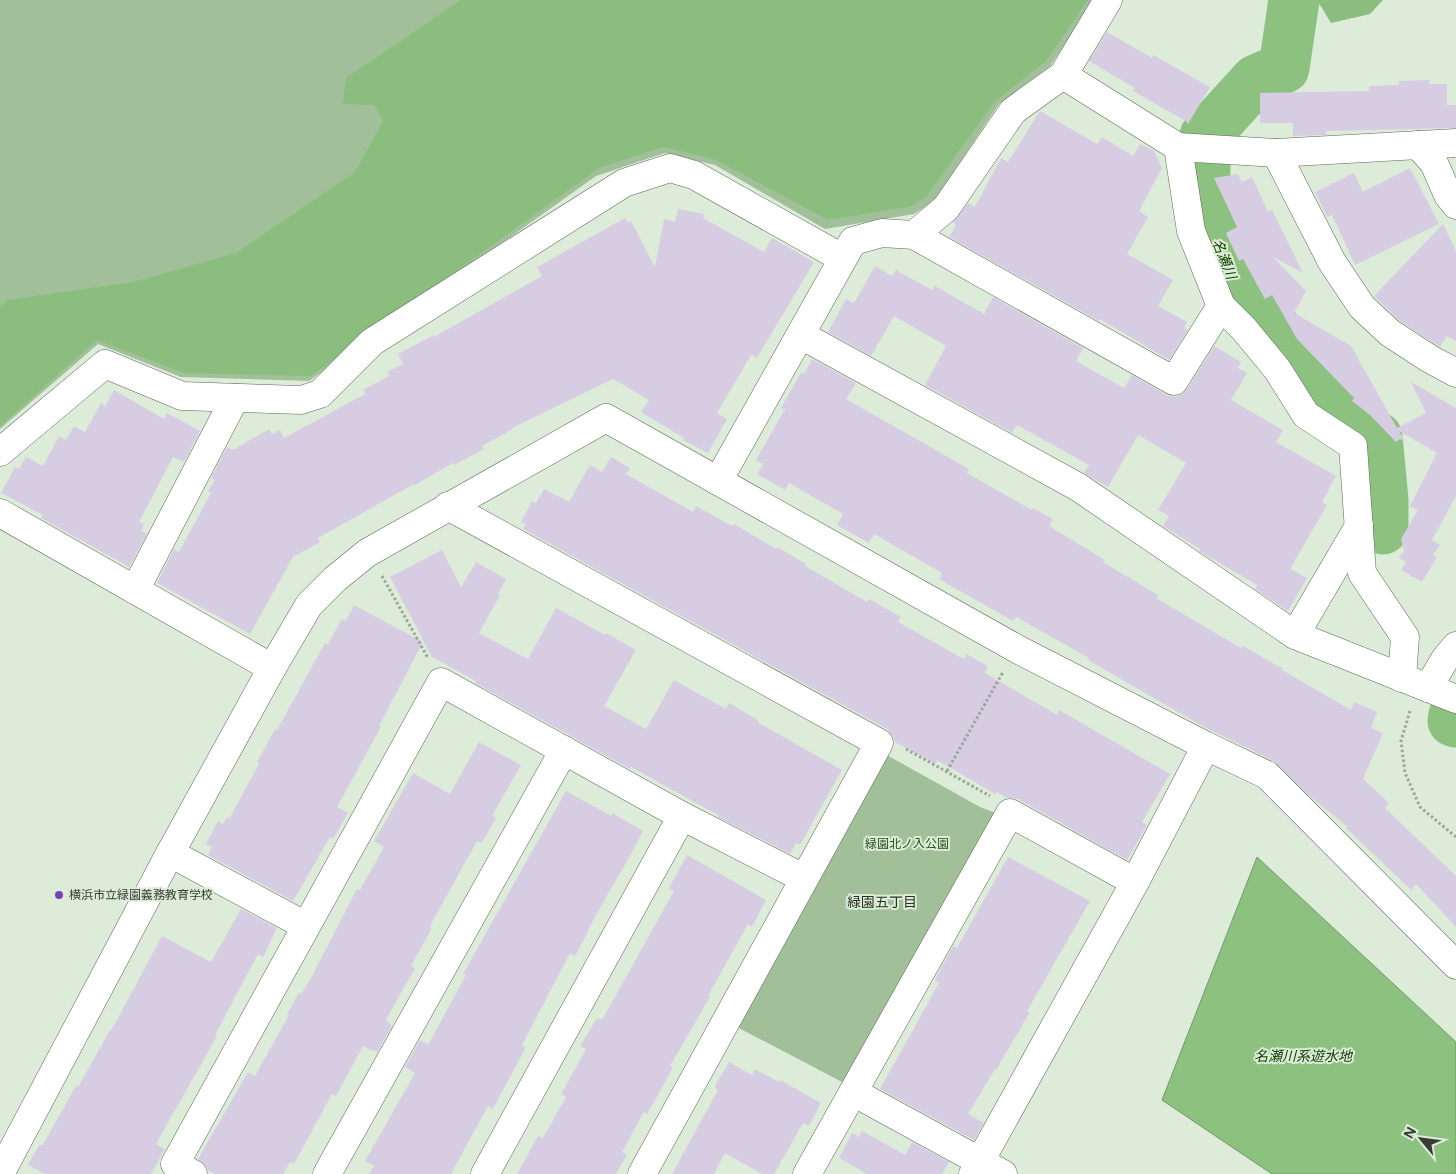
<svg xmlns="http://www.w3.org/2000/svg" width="1456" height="1174" font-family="Figtree,'Noto Sans JP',sans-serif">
<rect width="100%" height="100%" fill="#ddecd9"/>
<g fill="#a1c099">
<path d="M 0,0 L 1095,0 L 1050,66 L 999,104 L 934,201 L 914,214 L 825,229 L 715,165 L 665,153 L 596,176 L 309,381 L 181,377 L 98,344 L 0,429 Z"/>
<path d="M 885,754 L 980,807 L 996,813 L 844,1083 L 737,1027 Z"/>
</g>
<g fill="#8bbe7e">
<path d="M 461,0 L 1088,0 L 1046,61 L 995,101 L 927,196 L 912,206 L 828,220 L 714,159 L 663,147 L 599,168 L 311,376 L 184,373 L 97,340 L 0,426 L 0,307 L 7,300 L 134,282 L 236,253 L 355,172 L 383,121 L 374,105 L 343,104 L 346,78 Z"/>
<path d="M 1317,0 L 1383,0 L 1370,14 L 1331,23 Z"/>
</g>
<path fill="#8dc180" stroke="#73996a" d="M 1257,857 L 1456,1042 L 1456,1174 L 1272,1174 L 1162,1100 Z"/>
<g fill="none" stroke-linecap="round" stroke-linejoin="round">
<g stroke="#8dc180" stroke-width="51">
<path d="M 1294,0 L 1284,68 L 1256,80 L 1205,136 L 1205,184 L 1210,224 L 1236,289 L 1267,319 L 1296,353 L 1322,398 L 1377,437 L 1383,500 L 1383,529"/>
<path d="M 1454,715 L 1453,721 L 1456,722"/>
</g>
</g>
<g fill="#d6cde3">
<path d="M 1107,32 L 1152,58 L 1153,55 L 1210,87 L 1188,124 L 1186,121 L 1133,91 L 1135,88 L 1089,61 Z"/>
<path d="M 1429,80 L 1429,84 L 1447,84 L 1447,105 L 1456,105 L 1456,128 L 1326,131 L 1326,135 L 1293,136 L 1293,123 L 1260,123 L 1260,93 L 1369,91 L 1369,86 L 1399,85 L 1399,81 Z"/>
<path d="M 1040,111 L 1097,144 L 1102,137 L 1133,156 L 1140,144 L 1154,151 L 1162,168 L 1139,211 L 1148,217 L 1127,254 L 1173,280 L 1158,306 L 1187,322 L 1184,328 L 1188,330 L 1169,360 L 1100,319 L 1099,321 L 949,237 L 956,225 L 953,222 L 968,203 L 975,207 L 1001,158 L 1008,162 Z"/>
<path d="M 1410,168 L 1439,224 L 1355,265 L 1332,215 L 1327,217 L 1315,192 L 1354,173 L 1363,192 Z"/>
<path d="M 1238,174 L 1242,182 L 1252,177 L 1268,212 L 1272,210 L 1303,273 L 1273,257 L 1306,291 L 1294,313 L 1351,346 L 1397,428 L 1426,413 L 1411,382 L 1456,408 L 1456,496 L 1432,540 L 1440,545 L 1433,555 L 1437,557 L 1422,582 L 1401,570 L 1406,562 L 1399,558 L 1404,551 L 1401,539 L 1418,510 L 1410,506 L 1437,453 L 1399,431 L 1405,441 L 1400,439 L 1396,442 L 1370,415 L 1352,401 L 1354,398 L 1297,339 L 1272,295 L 1265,299 L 1243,259 L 1239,261 L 1226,233 L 1237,227 L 1214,178 Z"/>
<path d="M 678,209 L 704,214 L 703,218 L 764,252 L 772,238 L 814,262 L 757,358 L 751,355 L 717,413 L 727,419 L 708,453 L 683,440 L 684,438 L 641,412 L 649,400 L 613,379 L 512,428 L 513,429 L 482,446 L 484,449 L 454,465 L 453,463 L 413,486 L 412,485 L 318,538 L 320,542 L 293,557 L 250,634 L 157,583 L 174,549 L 179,552 L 211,493 L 208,491 L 215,480 L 211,478 L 227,447 L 233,450 L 269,429 L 272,434 L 280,430 L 284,438 L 365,394 L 363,390 L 389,376 L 387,372 L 403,364 L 398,354 L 434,335 L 434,337 L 542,276 L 537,267 L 625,218 L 628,223 L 631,221 L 655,267 L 664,219 L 675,222 Z"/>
<path d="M 1443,224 L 1456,251 L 1456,341 L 1447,336 L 1440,347 L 1400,321 L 1374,296 Z"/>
<path d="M 875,266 L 892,276 L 896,270 L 932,290 L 935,286 L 984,314 L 993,297 L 1083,348 L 1076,361 L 1124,388 L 1132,375 L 1167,395 L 1173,397 L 1181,395 L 1187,389 L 1214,346 L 1241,362 L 1238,368 L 1247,373 L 1231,400 L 1283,430 L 1276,442 L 1336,476 L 1322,502 L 1327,505 L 1290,569 L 1307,578 L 1288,611 L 1255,589 L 1257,585 L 1199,551 L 1200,549 L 1163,526 L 1169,516 L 1158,510 L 1186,463 L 1138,435 L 1108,487 L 1084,473 L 1089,465 L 1017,425 L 1012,433 L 925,385 L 946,346 L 894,316 L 871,356 L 828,332 L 846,299 L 854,303 Z"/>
<path d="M 812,359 L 856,383 L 846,399 L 969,469 L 967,473 L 1032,510 L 1033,508 L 1053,519 L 1049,526 L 1105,560 L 1103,562 L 1158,595 L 1156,598 L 1241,648 L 1243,646 L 1283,669 L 1282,670 L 1351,710 L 1354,702 L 1377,712 L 1371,728 L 1383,733 L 1363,779 L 1389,803 L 1385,808 L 1456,876 L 1456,927 L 1416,884 L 1411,890 L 1346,828 L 1348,827 L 1307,794 L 1274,761 L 1204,727 L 1088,660 L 1089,658 L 1016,617 L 1013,621 L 939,579 L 942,573 L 874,534 L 869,543 L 837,525 L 843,514 L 789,483 L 785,490 L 757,474 L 763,464 L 756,460 L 785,409 L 781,408 L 801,372 L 804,374 Z"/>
<path d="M 114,390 L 164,419 L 167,413 L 200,431 L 184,462 L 173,457 L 139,522 L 144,524 L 141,531 L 147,534 L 129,567 L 41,518 L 43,515 L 1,493 L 15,467 L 19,469 L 26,457 L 43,466 L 59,436 L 66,440 L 74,426 L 85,432 L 101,403 L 105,406 Z"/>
<path d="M 611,457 L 630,468 L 626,474 L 693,512 L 696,506 L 732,526 L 734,524 L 776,549 L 777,547 L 806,564 L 805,566 L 867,602 L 869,599 L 901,617 L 898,622 L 964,659 L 966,654 L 988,666 L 985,673 L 1057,715 L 1059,710 L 1170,774 L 1142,822 L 1147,825 L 1127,860 L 1018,799 L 1007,798 L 997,792 L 995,794 L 937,760 L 935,764 L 895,742 L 892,735 L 887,729 L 523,529 L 526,524 L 521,522 L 532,501 L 536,503 L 544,489 L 569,502 L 590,465 L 602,472 Z"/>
<path d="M 442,550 L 461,587 L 476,562 L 506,579 L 498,594 L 500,595 L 479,633 L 528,659 L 556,608 L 605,635 L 606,633 L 636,650 L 604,706 L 646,729 L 674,680 L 726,709 L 729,703 L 758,720 L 757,722 L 842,770 L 800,845 L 796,843 L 790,854 L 718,817 L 718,815 L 631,767 L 630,769 L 475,683 L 476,681 L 432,657 L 390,577 Z"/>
<path d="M 354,605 L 423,642 L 379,726 L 381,727 L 337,807 L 348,813 L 333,839 L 330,837 L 293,901 L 208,855 L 212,847 L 206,844 L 218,821 L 223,824 L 227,817 L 229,819 L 259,764 L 257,762 L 275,729 L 277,730 L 325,643 L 328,644 L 342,619 L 346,621 Z"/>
<path d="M 479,742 L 521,765 L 492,816 L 496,818 L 482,843 L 477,841 L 430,926 L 432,928 L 411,966 L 415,968 L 386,1020 L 392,1026 L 377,1052 L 373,1050 L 372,1051 L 363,1046 L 336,1096 L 332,1094 L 294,1164 L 290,1162 L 283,1174 L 215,1174 L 208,1170 L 206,1166 L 198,1159 L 248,1072 L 255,1076 L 289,1015 L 287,1014 L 299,993 L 301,994 L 311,978 L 357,889 L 360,890 L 384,847 L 374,841 L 413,773 L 450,794 Z"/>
<path d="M 566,791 L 611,816 L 612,813 L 643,831 L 636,845 L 588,929 L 589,930 L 575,956 L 570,953 L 522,1045 L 526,1047 L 493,1109 L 488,1106 L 451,1174 L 369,1174 L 374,1166 L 365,1161 L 415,1073 L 405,1067 L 420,1040 L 428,1045 L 466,975 L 463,974 Z"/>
<path d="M 687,855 L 766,900 L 752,927 L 748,924 L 708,996 L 710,997 L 670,1066 L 673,1068 L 647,1114 L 644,1112 L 622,1152 L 627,1155 L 616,1174 L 517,1174 L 538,1136 L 543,1138 L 566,1097 L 561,1094 L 586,1049 L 580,1046 L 597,1018 L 602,1020 L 674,891 L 669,888 Z"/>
<path d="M 1008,857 L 1090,901 L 1027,1011 L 1030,1012 L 996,1070 L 995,1069 L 968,1114 L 984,1123 L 974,1140 L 880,1089 L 939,983 L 935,980 L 942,966 L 953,946 L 957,948 Z"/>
<path d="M 241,909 L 277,928 L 263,957 L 258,954 L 215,1035 L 217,1036 L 156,1144 L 165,1149 L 151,1174 L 45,1174 L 28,1165 L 40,1144 L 42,1146 L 76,1086 L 78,1087 L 110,1030 L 111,1031 L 162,936 L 211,962 Z"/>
<path d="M 729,1062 L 752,1075 L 755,1069 L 779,1082 L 780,1080 L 821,1103 L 809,1126 L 803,1123 L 774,1174 L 762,1174 L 725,1153 L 714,1174 L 672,1174 L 718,1090 L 714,1088 Z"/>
<path d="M 862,1131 L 905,1155 L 912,1142 L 949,1162 L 942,1174 L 867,1174 L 839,1158 L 852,1133 L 859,1137 Z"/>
</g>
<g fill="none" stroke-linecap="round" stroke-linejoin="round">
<defs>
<g id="street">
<path d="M 1063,75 L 1108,0"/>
<path d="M 1418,145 L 1434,163 L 1448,195 L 1456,205"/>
<path d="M 1178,147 L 1276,153 L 1456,143"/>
<path d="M 1276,153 L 1332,262 L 1362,307 L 1390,333 L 1430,359 L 1456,373"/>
<path d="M 914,235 L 946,208 L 1013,111 L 1063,75 L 1178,147 L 1191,231 L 1221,306 L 1244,329 L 1277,369 L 1306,415 L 1353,446 L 1362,573 L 1405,637 L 1402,678"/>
<path d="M 801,335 L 1078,487 L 1295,635 L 1456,699"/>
<path d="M 0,452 L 105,364 L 182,396 L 301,400 L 320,394 L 372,342 L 624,183 L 670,168 L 694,175 L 842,258"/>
<path d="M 718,481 L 853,241 L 882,233 L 914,235 L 1174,381 L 1221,306"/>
<path d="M 448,506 L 879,743 L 642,1174"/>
<path d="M 0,513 L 272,668"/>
<path d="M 135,590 L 235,398"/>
<path d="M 1295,635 L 1359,526"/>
<path d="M 1428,688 L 1445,659 L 1456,646"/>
<path d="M 170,853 L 306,926"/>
<path d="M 853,1092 L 1003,1174"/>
<path d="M 193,1174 L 175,1164 L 441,682 L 682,816 L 803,878"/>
<path d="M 327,1174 L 564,750"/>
<path d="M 485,1174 L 682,816"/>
<path d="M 807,1174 L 1010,813 L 1135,882"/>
<path d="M 973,1174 L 1135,882 L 1206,746"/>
</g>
<path id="secondary" d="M 0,1174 L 168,857 L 272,668 L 309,605 L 335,579 L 367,553 L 606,418 L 1019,650 L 1206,746 L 1267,775 L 1456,965"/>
</defs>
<use href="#street" stroke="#5b6857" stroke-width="29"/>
<use href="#secondary" stroke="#5b6857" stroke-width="29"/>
<g stroke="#9aa697" stroke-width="3" stroke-dasharray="2.5 2.5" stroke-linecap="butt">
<path d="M 382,576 L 428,658"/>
<path d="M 1410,711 L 1401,741 L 1405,773 L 1420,807 L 1456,837"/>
<path d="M 906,749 L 990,796"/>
<path d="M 947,771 L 1003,672"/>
</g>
<use href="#street" stroke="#fff" stroke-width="28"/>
<use href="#secondary" stroke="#fff" stroke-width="28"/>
</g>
<circle fill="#7b40b6" stroke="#ddecd9" stroke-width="2" cx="59" cy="895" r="5"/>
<g text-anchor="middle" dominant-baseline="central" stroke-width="4" stroke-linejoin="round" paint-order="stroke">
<g font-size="12" fill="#225313" stroke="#ddecd9">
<text x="907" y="844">緑園北ノ入公園</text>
</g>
<g font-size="12" fill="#373d35" stroke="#ddecd9" text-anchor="start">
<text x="69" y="895">横浜市立緑園義務教育学校</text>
</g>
<g font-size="14" font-style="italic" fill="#114300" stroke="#ddecd9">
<text transform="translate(1224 259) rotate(68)">名瀬川</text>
<text x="1303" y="1056">名瀬川系遊水地</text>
</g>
<g font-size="14" fill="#263223" stroke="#ddecd9">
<text x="882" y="902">緑園五丁目</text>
</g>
</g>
<g transform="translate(1421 1139) rotate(299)" stroke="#ddecd9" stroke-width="4" paint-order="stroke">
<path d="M0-4L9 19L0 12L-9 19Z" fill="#373d35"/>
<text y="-8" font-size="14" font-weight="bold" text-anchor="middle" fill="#373d35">N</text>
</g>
</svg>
